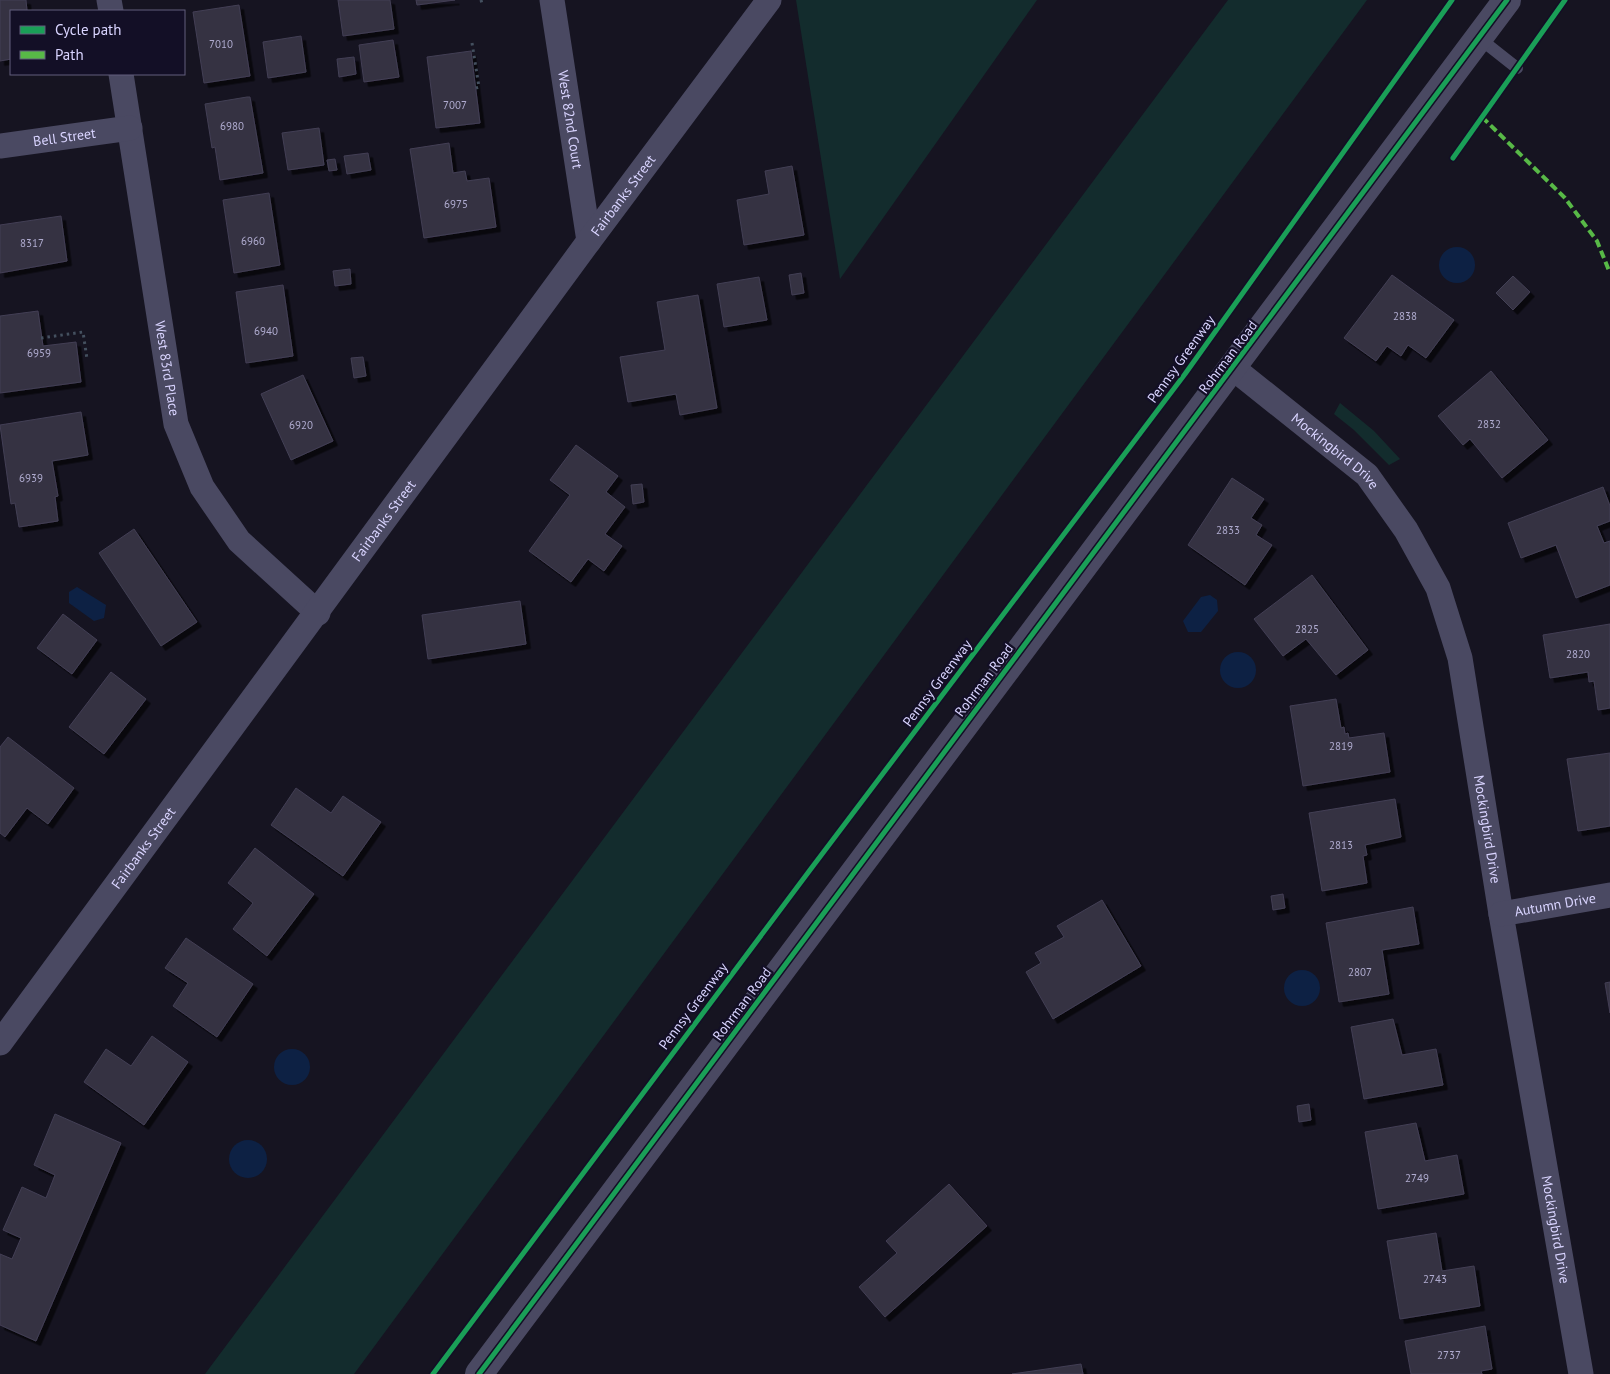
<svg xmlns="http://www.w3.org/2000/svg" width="1610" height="1374" font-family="'PT Sans',sans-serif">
<defs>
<filter id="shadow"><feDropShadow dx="4.5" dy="4.5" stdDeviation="0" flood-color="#0009"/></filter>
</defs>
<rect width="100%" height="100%" fill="#161421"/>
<g fill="#132c2d">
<path d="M 796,0 L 1037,0 L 840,279 Z"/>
<path d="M 1228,0 L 1367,0 L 354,1374 L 205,1374 Z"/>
<path d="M 1340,403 L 1374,431 L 1400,459 L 1389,465 L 1354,430 L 1334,414 Z"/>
</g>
<g fill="#0d2144">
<circle cx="1457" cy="265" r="18"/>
<path d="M 77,587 L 106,605 L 104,618 L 94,621 L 69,603 L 69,592 Z"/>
<path d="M 1210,595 L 1217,600 L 1218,611 L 1201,632 L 1188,632 L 1183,621 L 1201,597 Z"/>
<circle cx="1238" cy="670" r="18"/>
<circle cx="1302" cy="988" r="18"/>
<circle cx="292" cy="1067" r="18"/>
<circle cx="248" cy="1159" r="19"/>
</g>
<g fill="#343243" stroke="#433f54" filter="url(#shadow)">
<path d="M 0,0 L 26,0 L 27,11 L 11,11 L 11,59 L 0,61 Z"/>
<path d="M 338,0 L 390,0 L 394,29 L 343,36 Z"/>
<path d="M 416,0 L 455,0 L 417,5 Z"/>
<path d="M 239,5 L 250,76 L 204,83 L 193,12 Z"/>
<path d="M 301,36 L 306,72 L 268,78 L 263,42 Z"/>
<path d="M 393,40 L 399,77 L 364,82 L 359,45 Z"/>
<path d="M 471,51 L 480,123 L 436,128 L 427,57 Z"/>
<path d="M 354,57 L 356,74 L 339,77 L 337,59 Z"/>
<path d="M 247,97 L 250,97 L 263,173 L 220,180 L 215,147 L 212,148 L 205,104 Z"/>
<path d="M 319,128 L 324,165 L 288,170 L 282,133 Z"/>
<path d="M 449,143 L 453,173 L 465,171 L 467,181 L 489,178 L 496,227 L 424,238 L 410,149 Z"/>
<path d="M 368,153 L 371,170 L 347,174 L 344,156 Z"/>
<path d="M 335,159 L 337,170 L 329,171 L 327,160 Z"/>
<path d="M 792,166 L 804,235 L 744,245 L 737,200 L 769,194 L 765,171 Z"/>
<path d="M 269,193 L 280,265 L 234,273 L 223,200 Z"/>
<path d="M 61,216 L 67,261 L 0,273 L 0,225 Z"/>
<path d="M 350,269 L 351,284 L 335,286 L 333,271 Z"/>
<path d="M 801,273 L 804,293 L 792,295 L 789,275 Z"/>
<path d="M 1392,275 L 1454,320 L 1426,358 L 1408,345 L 1401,356 L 1387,346 L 1376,361 L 1344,338 Z"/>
<path d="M 1513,276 L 1530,292 L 1513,310 L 1496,293 Z"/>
<path d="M 759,277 L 767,320 L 724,327 L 717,284 Z"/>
<path d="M 283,285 L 293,356 L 246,363 L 236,292 Z"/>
<path d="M 698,295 L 717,408 L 680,415 L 676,394 L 628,402 L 620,357 L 665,350 L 657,302 Z"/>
<path d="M 38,311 L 43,346 L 76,342 L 81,382 L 0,393 L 0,316 Z"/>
<path d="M 363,357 L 366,376 L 354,378 L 351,358 Z"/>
<path d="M 1491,371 L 1548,440 L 1502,478 L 1470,439 L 1463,445 L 1438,416 Z"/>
<path d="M 303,375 L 333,441 L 291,460 L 261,394 Z"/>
<path d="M 81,412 L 88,455 L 52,461 L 58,496 L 55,497 L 58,521 L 19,527 L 15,503 L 11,504 L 0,425 Z"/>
<path d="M 576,445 L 618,476 L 606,492 L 625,507 L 605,534 L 622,546 L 604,571 L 588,559 L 571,582 L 529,551 L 570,495 L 550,480 Z"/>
<path d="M 1232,478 L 1264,499 L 1251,518 L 1262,525 L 1256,535 L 1272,545 L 1245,585 L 1188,545 Z"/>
<path d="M 642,484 L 644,502 L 633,504 L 631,485 Z"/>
<path d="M 1603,487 L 1610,506 L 1610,521 L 1597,526 L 1604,543 L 1610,541 L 1610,585 L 1576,598 L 1556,545 L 1521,558 L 1508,523 Z"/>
<path d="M 134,529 L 197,622 L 161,646 L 99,553 Z"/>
<path d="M 1312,575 L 1368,650 L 1336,675 L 1306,639 L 1283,656 L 1254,619 Z"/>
<path d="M 520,601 L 526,644 L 428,659 L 422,615 Z"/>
<path d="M 63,614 L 97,640 L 72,674 L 37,648 Z"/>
<path d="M 1610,624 L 1610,708 L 1598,710 L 1594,681 L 1589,682 L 1588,672 L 1550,678 L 1543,635 Z"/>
<path d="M 111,672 L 146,699 L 104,754 L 69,727 Z"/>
<path d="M 1336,699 L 1341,728 L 1344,727 L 1345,734 L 1348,733 L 1349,738 L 1384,733 L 1390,772 L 1303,786 L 1290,706 Z"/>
<path d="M 8,737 L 74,788 L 48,824 L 27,808 L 5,837 L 0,833 L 0,747 Z"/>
<path d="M 1610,753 L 1610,826 L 1578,831 L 1567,759 Z"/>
<path d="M 296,788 L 331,813 L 343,796 L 381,822 L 343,876 L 271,825 Z"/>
<path d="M 1395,799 L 1401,837 L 1365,845 L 1367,855 L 1363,856 L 1367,883 L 1322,891 L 1309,813 Z"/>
<path d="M 255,848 L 314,894 L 267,956 L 233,929 L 253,903 L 228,883 Z"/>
<path d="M 1283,894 L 1285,908 L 1273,910 L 1271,896 Z"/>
<path d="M 1102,900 L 1141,966 L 1053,1019 L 1026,972 L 1041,963 L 1035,953 L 1064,937 L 1057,926 Z"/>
<path d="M 1413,907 L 1419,944 L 1382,950 L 1389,994 L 1339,1002 L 1326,923 Z"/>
<path d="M 186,938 L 253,984 L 217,1037 L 173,1006 L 188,983 L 165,968 Z"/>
<path d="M 1610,982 L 1610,1013 L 1605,983 Z"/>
<path d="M 1393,1019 L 1402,1055 L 1436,1049 L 1443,1085 L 1364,1099 L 1351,1027 Z"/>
<path d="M 152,1036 L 188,1062 L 144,1125 L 84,1082 L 106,1049 L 131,1066 Z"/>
<path d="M 1309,1104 L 1311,1120 L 1299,1122 L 1297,1106 Z"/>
<path d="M 55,1114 L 121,1143 L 36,1341 L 0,1325 L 0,1254 L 12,1259 L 21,1238 L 3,1230 L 22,1187 L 46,1198 L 55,1175 L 34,1165 Z"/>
<path d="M 1416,1123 L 1425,1161 L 1457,1155 L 1464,1194 L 1378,1209 L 1365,1132 Z"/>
<path d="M 949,1184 L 987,1226 L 885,1317 L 859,1287 L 897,1253 L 886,1241 Z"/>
<path d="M 1436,1233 L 1442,1271 L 1474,1266 L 1480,1306 L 1400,1319 L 1387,1241 Z"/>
<path d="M 1485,1326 L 1492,1369 L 1481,1371 L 1482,1374 L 1411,1374 L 1405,1341 Z"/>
<path d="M 1081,1364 L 1083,1374 L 1012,1374 Z"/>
</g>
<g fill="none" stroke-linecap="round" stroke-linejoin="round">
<g stroke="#44505f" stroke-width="3" stroke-dasharray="2.5 4" stroke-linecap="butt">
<path d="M 481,0 L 482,4"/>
<path d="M 472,43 L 479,87 L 476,88"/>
<path d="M 41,338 L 83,332 L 87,359"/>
</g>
<path stroke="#4a4962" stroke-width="12" d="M 1479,38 L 1517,68"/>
<g stroke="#4a4962" stroke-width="25">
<path d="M 109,0 L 111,11"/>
<path id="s1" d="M 552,0 L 589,241"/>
<path id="s2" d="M 121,74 L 176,424 L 202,487 L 239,541 L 318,613"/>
<path id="s3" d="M 0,146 L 130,128"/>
<path id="s4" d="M 1233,368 L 1367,475 L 1406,530 L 1438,588 L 1460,658 L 1501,914 L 1581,1374"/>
<path id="s5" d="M 1501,914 L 1610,895"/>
<path id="s6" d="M 0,1043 L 589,241 L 769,0"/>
</g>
<path stroke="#4a4962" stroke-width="28" d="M 479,1374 L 1507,0"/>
<path stroke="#58b947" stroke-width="4" stroke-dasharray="8 4" stroke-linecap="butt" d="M 1482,117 L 1565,198 L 1597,241 L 1610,273"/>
<defs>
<g id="cycleway">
<path d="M 1453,158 L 1565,0"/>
<path d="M 433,1374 L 810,870 L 1185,374 L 1452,0"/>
<path d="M 479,1374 L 1507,0"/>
</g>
</defs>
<use href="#cycleway" stroke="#130f26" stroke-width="8"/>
<use href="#cycleway" stroke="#1a9f57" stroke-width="5"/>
</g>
<g text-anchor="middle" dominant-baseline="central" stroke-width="4.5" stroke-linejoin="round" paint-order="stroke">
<g font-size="11" fill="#b0acd0">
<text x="221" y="44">7010</text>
<text x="455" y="105">7007</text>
<text x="232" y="126">6980</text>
<text x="456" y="204">6975</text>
<text x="253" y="241">6960</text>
<text x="32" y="243">8317</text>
<text x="1405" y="316">2838</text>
<text x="266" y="331">6940</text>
<text x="39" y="353">6959</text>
<text x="1489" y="424">2832</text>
<text x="301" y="425">6920</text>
<text x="31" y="478">6939</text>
<text x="1228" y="530">2833</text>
<text x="1307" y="629">2825</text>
<text x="1578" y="654">2820</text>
<text x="1341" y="746">2819</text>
<text x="1341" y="845">2813</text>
<text x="1360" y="972">2807</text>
<text x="1417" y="1178">2749</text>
<text x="1435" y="1279">2743</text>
<text x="1449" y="1355">2737</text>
</g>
<g font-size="14" fill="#d9d4ff" stroke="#130f26">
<text stroke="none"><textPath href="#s1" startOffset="121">West 82nd Court</textPath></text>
<text stroke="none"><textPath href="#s3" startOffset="65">Bell Street</textPath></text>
<text stroke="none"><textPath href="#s6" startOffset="1052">Fairbanks Street</textPath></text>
<text transform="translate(1228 357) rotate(-53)">Rohrman Road</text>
<text transform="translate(1181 359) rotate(-54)">Pennsy Greenway</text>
<text stroke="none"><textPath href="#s2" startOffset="298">West 83rd Place</textPath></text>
<text stroke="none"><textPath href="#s4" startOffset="132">Mockingbird Drive</textPath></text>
<text stroke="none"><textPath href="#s6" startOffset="648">Fairbanks Street</textPath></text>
<text transform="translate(984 680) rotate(-53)">Rohrman Road</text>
<text transform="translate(937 683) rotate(-53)">Pennsy Greenway</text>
<text stroke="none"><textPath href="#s4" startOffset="552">Mockingbird Drive</textPath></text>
<text stroke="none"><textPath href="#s6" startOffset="242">Fairbanks Street</textPath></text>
<text stroke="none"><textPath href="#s5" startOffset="55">Autumn Drive</textPath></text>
<text transform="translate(742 1004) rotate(-53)">Rohrman Road</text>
<text transform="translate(693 1006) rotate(-53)">Pennsy Greenway</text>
<text stroke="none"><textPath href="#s4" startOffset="958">Mockingbird Drive</textPath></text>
</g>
</g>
<rect x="10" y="10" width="175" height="65" fill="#130f26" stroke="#625e7d"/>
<rect x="20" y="26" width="25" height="8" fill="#1a9f57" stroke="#625e7d"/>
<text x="55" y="35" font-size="15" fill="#d9d4ff">Cycle path</text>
<rect x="20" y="51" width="25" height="8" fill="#58b947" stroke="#625e7d"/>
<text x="55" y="60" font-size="15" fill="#d9d4ff">Path</text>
</svg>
